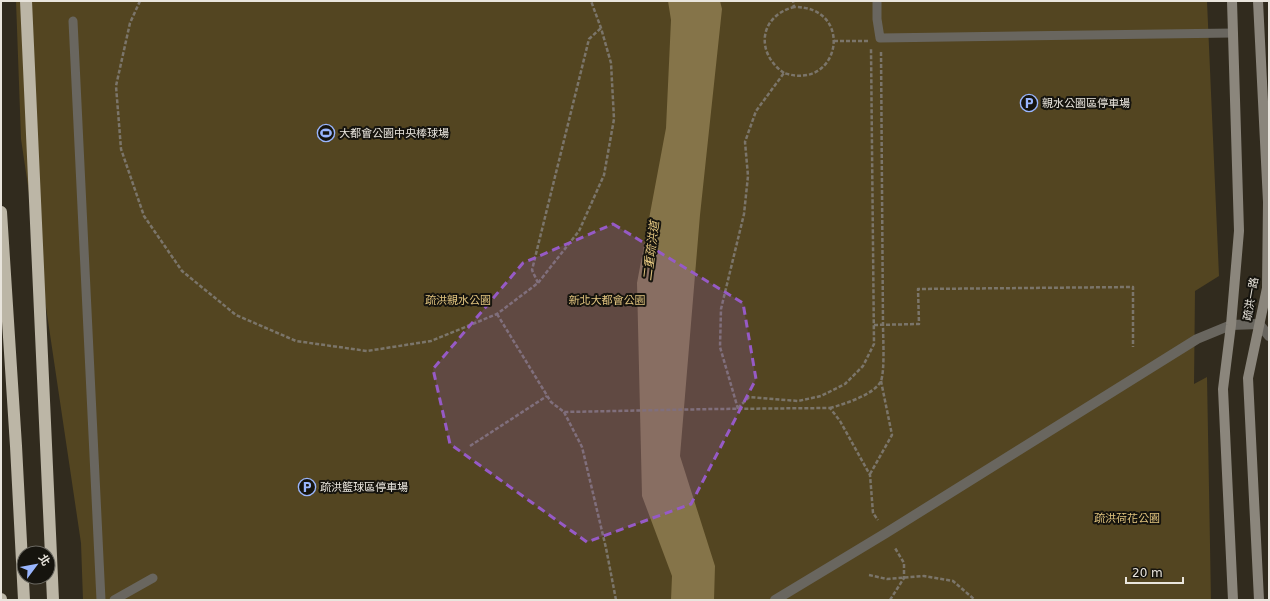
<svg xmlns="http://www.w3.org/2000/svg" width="1270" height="601" font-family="'DejaVu Sans','Noto Sans TC',sans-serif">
<rect width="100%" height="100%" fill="#312b1e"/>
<path fill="#534521" d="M 16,1 L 1207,1 L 1219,276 L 1195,291 L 1194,384 L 1207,377 L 1211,600 L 83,600 L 81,543 L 21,139 Z"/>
<path fill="#857449" d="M 668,1 L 720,1 L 722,9 L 700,215 L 680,456 L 715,566 L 714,600 L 671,600 L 672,576 L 642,496 L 637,283 L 666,128 L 671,20 Z"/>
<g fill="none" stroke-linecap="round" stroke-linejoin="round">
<g stroke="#7b756a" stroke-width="2.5" stroke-dasharray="4 2" stroke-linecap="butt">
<path d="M 140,1 L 130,23 L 116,86 L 121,149 L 144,216 L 182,271 L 236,315 L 296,341 L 367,351 L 431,341 L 497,314 L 538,283 L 579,231 L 604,175 L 614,119 L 611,63 L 601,28 L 591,1"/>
<path d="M 834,41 L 868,41"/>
<path d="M 784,73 C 755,53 759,16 794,7"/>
<path d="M 538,283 L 532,270 L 589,39 L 601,28"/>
<path d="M 497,314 L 551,402 L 564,412 L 713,409 L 830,408 L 840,421 L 870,475 L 873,513 L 878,520"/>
<path d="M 874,325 L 919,324 L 918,289 L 1133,287 L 1133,347"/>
<path d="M 738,408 L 749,397 L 798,401 L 821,396 L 845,384 L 863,366 L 874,344 L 871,48"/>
<path d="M 830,408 C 844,404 874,395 881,381 C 885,370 883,337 883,325 L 881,51"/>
<path d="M 738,409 L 720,347 L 721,309 L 744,214 L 748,176 L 745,142 L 756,111 L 784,73 C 841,92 855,6 794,7 L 793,1"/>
<path d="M 564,412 L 582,447 L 606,548 L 616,600"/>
<path d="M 470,446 L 547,396"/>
<path d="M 870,474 L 892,435 L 881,381"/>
<path d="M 869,575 L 887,579 L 924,576 L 953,581 L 975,600"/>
<path d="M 890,600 L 904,578 L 904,563 L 895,548"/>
</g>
<g stroke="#69665f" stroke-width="9">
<path d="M 877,1 L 877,19 L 880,38 L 1233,33"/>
<path d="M 73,21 L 101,600"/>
<path d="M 114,600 L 153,578"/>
</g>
<path stroke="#69665f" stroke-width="10" d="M 775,600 L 886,533 L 1197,339 L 1231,325 L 1259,324 L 1269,336"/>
<g stroke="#8b867c" stroke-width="10">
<path d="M 1232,1 L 1239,231 L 1231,325 L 1223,389 L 1233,600"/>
<path d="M 1258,1 L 1268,202 L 1267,288 L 1248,378 L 1259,600"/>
</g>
<g stroke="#bcb6a6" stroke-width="12">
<path d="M 26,1 L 53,600"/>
<path d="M 1,212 L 16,446 L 24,600"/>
<path d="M 1,599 L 1,600"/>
</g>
</g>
<path fill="#965ac6" fill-opacity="0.2" stroke="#965ac6" stroke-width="3" stroke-dasharray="8 5" stroke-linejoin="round" d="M 613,224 L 743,303 L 756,379 L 691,504 L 587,542 L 450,444 L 433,369 L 523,263 Z"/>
<defs>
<symbol id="parking-ring" viewBox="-11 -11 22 22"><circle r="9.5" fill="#16140e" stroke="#99b5fd" stroke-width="1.5"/><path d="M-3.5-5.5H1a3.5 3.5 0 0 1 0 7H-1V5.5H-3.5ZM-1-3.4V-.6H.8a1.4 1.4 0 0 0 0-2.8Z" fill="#99b5fd"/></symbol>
<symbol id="stadium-ring" viewBox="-11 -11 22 22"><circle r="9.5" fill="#16140e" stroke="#99b5fd" stroke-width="1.5"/><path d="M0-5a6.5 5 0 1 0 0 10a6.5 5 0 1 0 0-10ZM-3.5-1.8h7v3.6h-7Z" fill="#99b5fd"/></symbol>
</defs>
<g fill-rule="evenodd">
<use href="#parking-ring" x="1019" y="93" width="20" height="20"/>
<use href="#stadium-ring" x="316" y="123" width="20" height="20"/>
<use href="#parking-ring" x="297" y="477" width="20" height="20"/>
</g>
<g text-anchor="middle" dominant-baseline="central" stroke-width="4" stroke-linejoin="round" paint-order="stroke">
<g font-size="11" fill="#e9e5dd" stroke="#16140e" text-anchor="start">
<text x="1042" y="103">親水公園區停車場</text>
<text x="339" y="133">大都會公園中央棒球場</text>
<text x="320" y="487">疏洪籃球區停車場</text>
</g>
<g font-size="11" fill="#e9e5dd" stroke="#16140e">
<text transform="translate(1251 299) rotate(-80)">疏洪一路</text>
</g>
<g font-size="11" fill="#e0c37e" stroke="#16140e">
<text x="458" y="300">疏洪親水公園</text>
<text x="607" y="300">新北大都會公園</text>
<text x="1127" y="518">疏洪荷花公園</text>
</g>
<g font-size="12" font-style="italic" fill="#e0c37e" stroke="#16140e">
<text transform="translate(651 251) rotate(-83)">二重疏洪道</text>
</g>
</g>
<rect width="1270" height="601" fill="none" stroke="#e9e5dd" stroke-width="4"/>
<g transform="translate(36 565) rotate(58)"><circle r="19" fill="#16140e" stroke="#6a6861"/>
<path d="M0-3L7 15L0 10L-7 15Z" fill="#99b5fd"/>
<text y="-6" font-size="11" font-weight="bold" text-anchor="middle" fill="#e9e5dd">北</text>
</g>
<path d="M1126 577v6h57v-6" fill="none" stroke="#e9e5dd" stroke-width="2"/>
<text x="1132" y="577" font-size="12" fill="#e9e5dd" stroke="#16140e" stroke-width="3" paint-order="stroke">20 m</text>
</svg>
